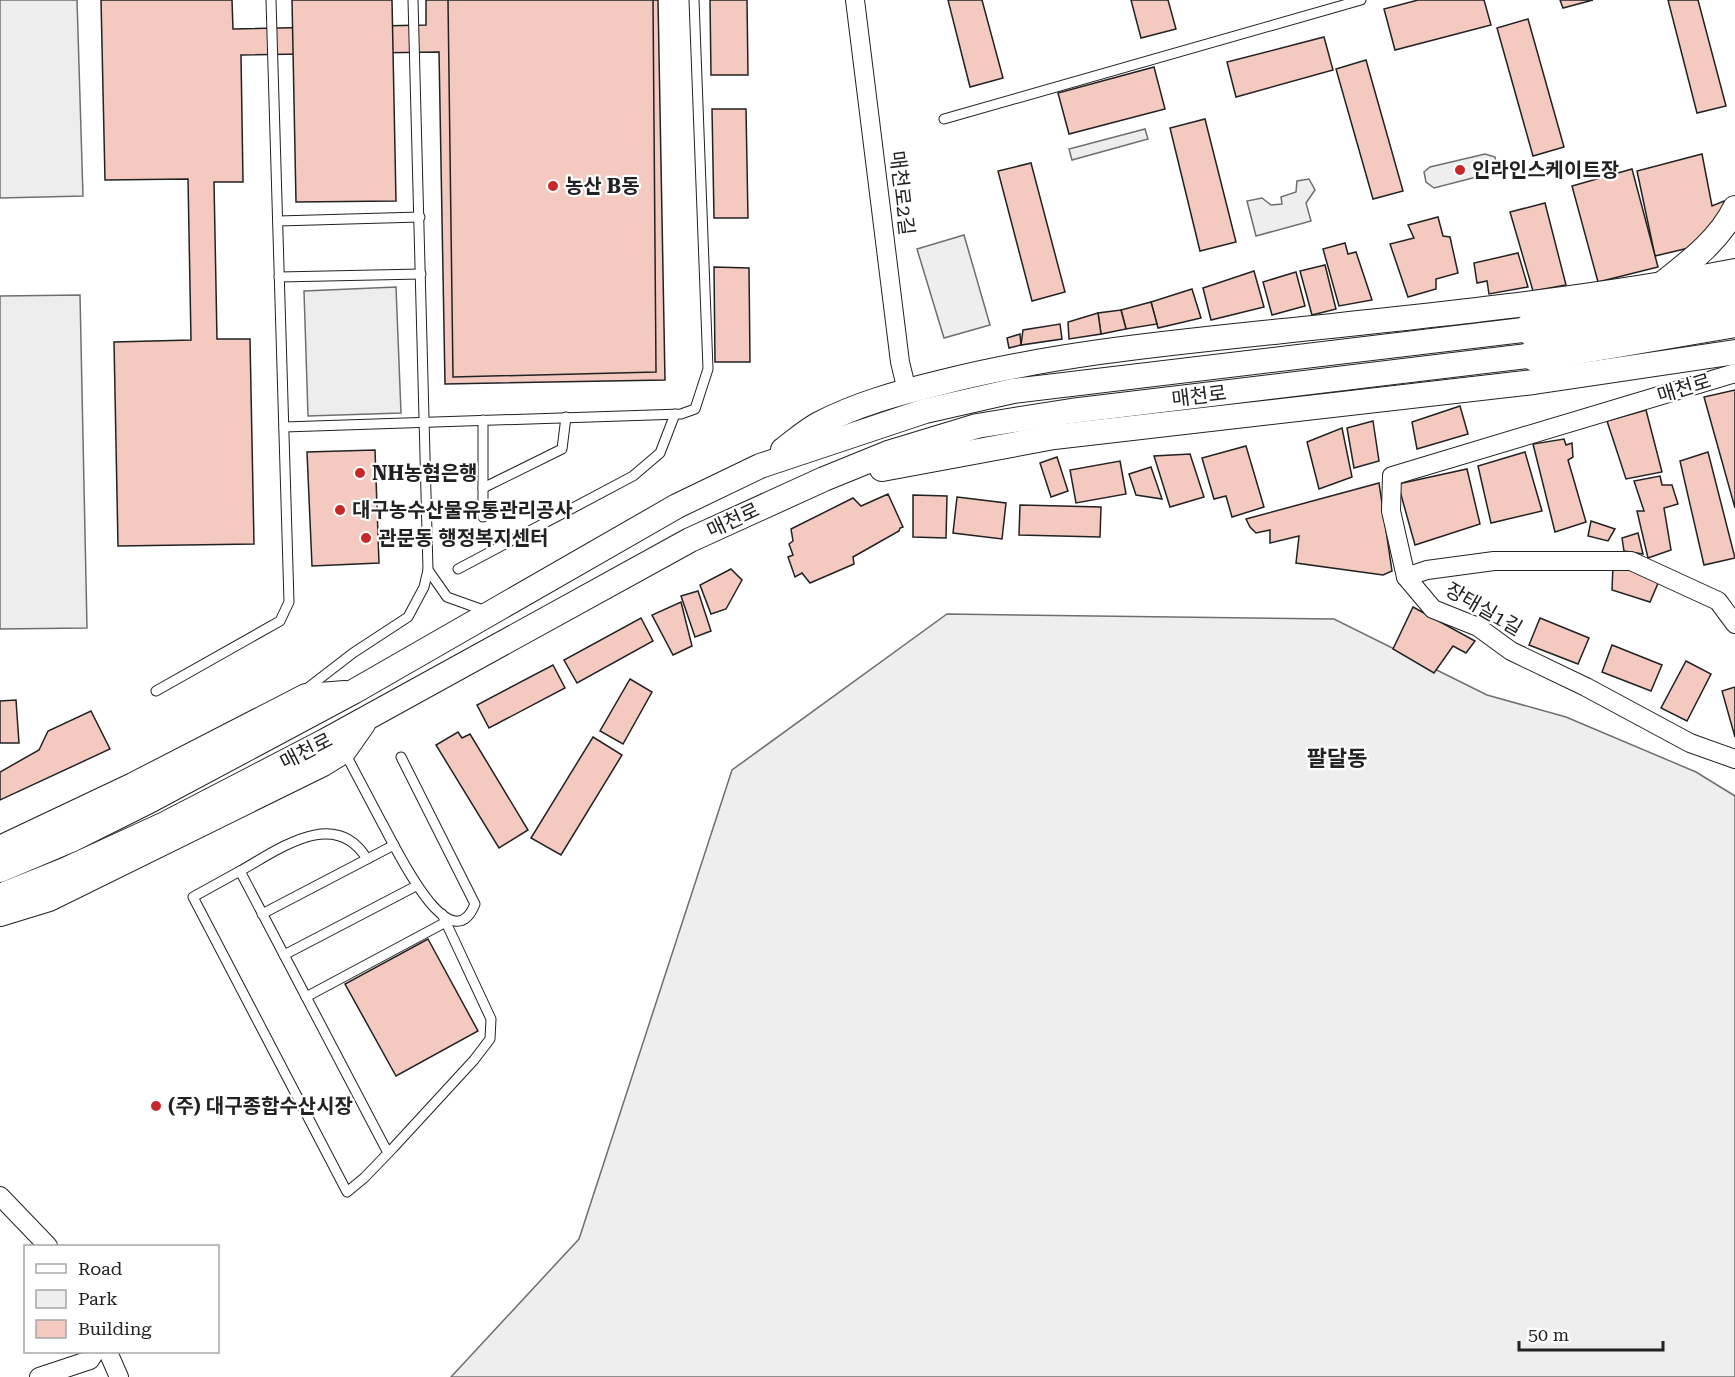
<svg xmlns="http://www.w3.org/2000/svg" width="1735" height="1377" font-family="'Roboto Serif','Noto Sans KR',serif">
<rect width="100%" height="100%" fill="#fff"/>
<g fill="#eee" stroke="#6f6f6f" stroke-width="1.5">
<path d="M 1485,154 L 1495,157 L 1497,168 L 1488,174 L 1434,188 L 1426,182 L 1424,172 L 1430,167 Z"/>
<path d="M 1309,179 L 1315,190 L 1306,203 L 1311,221 L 1256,236 L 1247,201 L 1262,198 L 1271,205 L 1282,204 L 1281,197 L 1296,192 L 1297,181 Z"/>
<path d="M 964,235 L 990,325 L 944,338 L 917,249 Z"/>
<path d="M 947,614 L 1334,619 L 1487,695 L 1566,717 L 1696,772 L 1735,796 L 1735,1377 L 451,1377 L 579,1239 L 732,770 Z"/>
</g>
<g fill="#ededed" stroke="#6f6f6f" stroke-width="1.5">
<path d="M 0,0 L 77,0 L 83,196 L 0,198 Z"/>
<path d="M 1145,129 L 1148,139 L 1072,160 L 1069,149 Z"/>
<path d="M 396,287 L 401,413 L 308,416 L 304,291 Z"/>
<path d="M 80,295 L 87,628 L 0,629 L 0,296 Z"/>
</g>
<g fill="#f3c9c0" stroke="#222" stroke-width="1.5">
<path d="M 101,0 L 232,0 L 233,29 L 426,25 L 426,0 L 658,0 L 665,380 L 445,384 L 439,52 L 241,55 L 243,182 L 214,182 L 217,339 L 250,339 L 254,544 L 118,546 L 114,342 L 191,340 L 188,179 L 105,180 Z"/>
<path d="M 292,0 L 392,0 L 396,201 L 296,202 Z"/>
<path d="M 448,0 L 653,0 L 656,372 L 453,377 Z"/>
<path d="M 710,0 L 747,0 L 748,75 L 711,75 Z"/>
<path d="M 948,0 L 982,0 L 1003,78 L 970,87 Z"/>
<path d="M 1131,0 L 1168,0 L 1176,29 L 1141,38 Z"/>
<path d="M 1418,0 L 1484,0 L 1491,25 L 1395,50 L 1384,9 Z"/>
<path d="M 1560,0 L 1593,0 L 1563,8 Z"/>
<path d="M 1668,0 L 1698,0 L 1726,106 L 1697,113 Z"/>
<path d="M 1528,19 L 1564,147 L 1533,156 L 1497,28 Z"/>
<path d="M 1324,37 L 1333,70 L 1236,97 L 1227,62 Z"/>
<path d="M 1366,60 L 1403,191 L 1373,199 L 1336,69 Z"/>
<path d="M 1154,67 L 1165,109 L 1069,134 L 1058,93 Z"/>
<path d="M 712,109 L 746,109 L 748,218 L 714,218 Z"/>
<path d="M 1205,119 L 1236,242 L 1200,251 L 1170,128 Z"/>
<path d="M 1702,154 L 1712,206 L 1724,201 L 1726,211 L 1697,246 L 1655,256 L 1637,171 Z"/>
<path d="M 1031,163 L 1065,292 L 1032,301 L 998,171 Z"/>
<path d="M 1632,169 L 1658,267 L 1598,282 L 1572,186 Z"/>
<path d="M 1545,203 L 1566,285 L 1533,291 L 1510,212 Z"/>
<path d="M 1438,217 L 1443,236 L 1450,237 L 1458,273 L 1436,279 L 1436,289 L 1408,297 L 1390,244 L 1414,238 L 1408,225 Z"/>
<path d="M 1345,243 L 1348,254 L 1356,252 L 1372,300 L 1339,306 L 1323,249 Z"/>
<path d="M 1518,253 L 1528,287 L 1489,294 L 1487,281 L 1477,283 L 1474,263 Z"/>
<path d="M 1325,265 L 1336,309 L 1312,315 L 1300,271 Z"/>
<path d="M 714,267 L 749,268 L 750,362 L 715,362 Z"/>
<path d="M 1254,271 L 1264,307 L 1211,320 L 1203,288 Z"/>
<path d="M 1296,272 L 1305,306 L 1272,315 L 1263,282 Z"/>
<path d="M 1192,289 L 1201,318 L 1158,328 L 1151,302 Z"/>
<path d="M 1151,302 L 1157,324 L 1126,329 L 1121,310 Z"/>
<path d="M 1121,310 L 1126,329 L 1101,334 L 1098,313 Z"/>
<path d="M 1098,313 L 1101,334 L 1069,339 L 1068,322 Z"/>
<path d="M 1060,324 L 1062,339 L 1021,345 L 1023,330 Z"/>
<path d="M 1020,334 L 1021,345 L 1009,348 L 1007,338 Z"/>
<path d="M 1735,390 L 1735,508 L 1704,397 Z"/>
<path d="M 1460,406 L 1468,434 L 1417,449 L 1412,422 Z"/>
<path d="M 1646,410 L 1662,472 L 1626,479 L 1607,421 Z"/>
<path d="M 1373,421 L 1379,461 L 1354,468 L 1347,428 Z"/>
<path d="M 1342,428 L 1352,477 L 1319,489 L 1307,442 Z"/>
<path d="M 1564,439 L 1566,445 L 1572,443 L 1573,457 L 1568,460 L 1586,522 L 1555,532 L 1533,444 Z"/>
<path d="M 1246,446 L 1264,507 L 1232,517 L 1226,496 L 1214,499 L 1202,458 Z"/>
<path d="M 375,450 L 379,563 L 312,566 L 307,452 Z"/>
<path d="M 1525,452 L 1542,511 L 1491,523 L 1478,466 Z"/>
<path d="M 1708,452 L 1735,558 L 1704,565 L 1680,461 Z"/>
<path d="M 1190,454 L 1204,497 L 1170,507 L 1154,456 Z"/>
<path d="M 1057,457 L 1068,491 L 1051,497 L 1040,463 Z"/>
<path d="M 1120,461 L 1126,494 L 1076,503 L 1070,470 Z"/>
<path d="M 1151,467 L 1162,499 L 1136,495 L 1129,474 Z"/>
<path d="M 1467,469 L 1480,524 L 1415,545 L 1398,484 Z"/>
<path d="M 1660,476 L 1662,485 L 1672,485 L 1678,504 L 1664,508 L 1671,550 L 1648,558 L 1637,511 L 1644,511 L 1634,481 Z"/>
<path d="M 1379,483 L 1392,571 L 1383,575 L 1296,563 L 1299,536 L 1270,543 L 1270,530 L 1256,533 L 1250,527 L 1246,519 Z"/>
<path d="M 888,494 L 903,527 L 900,528 L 899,531 L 853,557 L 854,564 L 810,583 L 802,573 L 795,577 L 788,557 L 793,555 L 789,544 L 793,541 L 791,529 L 853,498 L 861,506 Z"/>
<path d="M 913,495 L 947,496 L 946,538 L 913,537 Z"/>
<path d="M 957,497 L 1006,503 L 1002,539 L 953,533 Z"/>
<path d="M 1020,505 L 1101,507 L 1100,537 L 1019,535 Z"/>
<path d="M 1591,521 L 1615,529 L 1608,541 L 1588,536 Z"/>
<path d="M 1638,533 L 1643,554 L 1624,551 L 1622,538 Z"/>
<path d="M 1613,565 L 1630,566 L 1659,581 L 1650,602 L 1612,590 Z"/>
<path d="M 731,569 L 742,580 L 726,609 L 711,614 L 700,585 Z"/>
<path d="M 698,591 L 711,631 L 695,637 L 681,596 Z"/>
<path d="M 681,602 L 692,646 L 673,655 L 652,615 Z"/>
<path d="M 1413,607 L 1475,641 L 1466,653 L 1453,646 L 1434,673 L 1393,649 Z"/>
<path d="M 641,618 L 653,641 L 577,683 L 564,660 Z"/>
<path d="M 1540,618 L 1589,638 L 1578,664 L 1529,645 Z"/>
<path d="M 1612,645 L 1662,665 L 1651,691 L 1602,672 Z"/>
<path d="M 1686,661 L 1711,674 L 1687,721 L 1661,708 Z"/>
<path d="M 553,665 L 565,688 L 489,728 L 477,705 Z"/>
<path d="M 630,679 L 652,692 L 623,744 L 600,731 Z"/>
<path d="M 1735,687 L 1735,737 L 1722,691 Z"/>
<path d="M 16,700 L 19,743 L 0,743 L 0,701 Z"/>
<path d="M 91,711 L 110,749 L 0,800 L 0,772 L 39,750 L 48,731 Z"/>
<path d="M 458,732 L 462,738 L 470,734 L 528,830 L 499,848 L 436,745 Z"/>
<path d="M 593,737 L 622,755 L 561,855 L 531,838 Z"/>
<path d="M 428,939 L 478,1031 L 396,1076 L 345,984 Z"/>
</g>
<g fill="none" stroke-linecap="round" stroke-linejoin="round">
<defs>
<g id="lane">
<path d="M 944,119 L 1361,0"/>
<path d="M 278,221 L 420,217"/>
<path d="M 279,277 L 421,274"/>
<path d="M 483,420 L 483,517"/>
<path d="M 284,427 L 681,414 L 695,409 L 708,369 L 694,0"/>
<path d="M 483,488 L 562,449 L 566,417"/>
<path d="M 458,569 L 633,476 L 660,453 L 675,414"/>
<path d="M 428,570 L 447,597 L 486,611"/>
<path d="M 305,690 L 353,653 L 408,617 L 424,587 L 428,570 L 413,0"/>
<path d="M 156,691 L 280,621 L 289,602 L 271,0"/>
<path d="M 345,753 C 357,776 370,800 382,823 C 393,842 450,966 475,904 L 401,757"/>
<path d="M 240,871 C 278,850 335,806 367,859"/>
<path d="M 262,914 L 394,845"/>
<path d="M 284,955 L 416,886"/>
<path d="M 306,997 L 446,922"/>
<path d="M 388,1153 L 240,871 L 193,897 L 347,1192 L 364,1178 L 393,1148 L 474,1060 L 490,1039 L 491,1019 L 442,914"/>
</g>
<g id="street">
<path d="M 855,0 L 900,362 L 907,391"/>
<path d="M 1735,373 L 1392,476 L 1391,511 L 1406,577 L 1433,609 L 1478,627 L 1511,651 L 1586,687 L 1690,743 L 1735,759"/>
<path d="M 1406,577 L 1427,570 L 1494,561 L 1631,561 L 1718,601 L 1735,624"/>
<path d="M 0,1196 L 48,1246"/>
<path d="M 108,1352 L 119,1377"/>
<path d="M 39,1377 L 90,1360 L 95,1352"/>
</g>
<g id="secondary">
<path d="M 1663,283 C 1691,261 1719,240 1735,208"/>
<path d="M 783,450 C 795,441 806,431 819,424 C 857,404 898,393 939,383 C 1052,354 1168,343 1283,331 C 1434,315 1586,300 1735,271"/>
<path d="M 882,469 L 1054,437 L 1534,382 L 1735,352"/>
<path d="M 0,848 L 133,785 L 306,696 L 345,693"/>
<path d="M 0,870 L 71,840 L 151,800 L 353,692 L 677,506 L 760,466 L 925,411 L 1013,391 L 1531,329"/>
<path d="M 0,896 L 65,870 L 165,824 L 325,741 L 690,540 L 824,479 L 888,453 L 977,426 L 1071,411 L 1535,355"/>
<path d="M 0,914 L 49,899 L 323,764 L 344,751 L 363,724"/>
</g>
<g id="highway">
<path d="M 1531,329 L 1735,293"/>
<path d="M 1535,355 L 1735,321"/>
</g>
</defs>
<use href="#lane" stroke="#222" stroke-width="11"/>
<use href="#street" stroke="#222" stroke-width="20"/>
<use href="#secondary" stroke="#222" stroke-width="26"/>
<use href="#highway" stroke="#222" stroke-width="34"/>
<use href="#lane" stroke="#fff" stroke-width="9"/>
<use href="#street" stroke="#fff" stroke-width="18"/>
<use href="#secondary" stroke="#fff" stroke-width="24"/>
<use href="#highway" stroke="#fff" stroke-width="32"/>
</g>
<g fill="#c62828" stroke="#fff" stroke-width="2">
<circle cx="1460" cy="170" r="6"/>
<circle cx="553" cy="186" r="6"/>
<circle cx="360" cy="473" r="6"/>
<circle cx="340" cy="510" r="6"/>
<circle cx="366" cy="538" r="6"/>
<circle cx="156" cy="1106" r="6"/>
</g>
<g text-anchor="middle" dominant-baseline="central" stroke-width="4.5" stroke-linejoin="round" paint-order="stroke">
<g font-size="20" font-weight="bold" fill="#222" stroke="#fff" text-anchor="start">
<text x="1472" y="170">인라인스케이트장</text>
<text x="565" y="186">농산 B동</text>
<text x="372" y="473">NH농협은행</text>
<text x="352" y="510">대구농수산물유통관리공사</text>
<text x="378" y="538">관문동 행정복지센터</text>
<text x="168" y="1106">(주) 대구종합수산시장</text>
</g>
<g font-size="20" fill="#222" stroke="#fff">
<text transform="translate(902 193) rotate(83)">매천로2길</text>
<text transform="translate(1684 388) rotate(-17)">매천로</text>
<text transform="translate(1199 396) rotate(-7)">매천로</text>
<text transform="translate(733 520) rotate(-25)">매천로</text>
<text transform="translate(1484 609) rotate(30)">장태실1길</text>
<text transform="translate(306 751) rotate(-27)">매천로</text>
</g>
<g font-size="22" font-weight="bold" fill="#222" stroke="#fff">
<text x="1337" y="758">팔달동</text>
</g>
</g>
<rect x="24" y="1245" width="195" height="108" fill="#ffffff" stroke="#a7a7a7" stroke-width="1.5"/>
<rect x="36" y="1264" width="30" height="9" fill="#ffffff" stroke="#a7a7a7" stroke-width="1.5"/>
<text x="78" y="1275" font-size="18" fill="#222222">Road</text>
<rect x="36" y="1290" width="30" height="18" fill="#eeeeee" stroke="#a7a7a7" stroke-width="1.5"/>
<text x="78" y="1305" font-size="18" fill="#222222">Park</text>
<rect x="36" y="1320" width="30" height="18" fill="#f3c9c0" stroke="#a7a7a7" stroke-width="1.5"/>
<text x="78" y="1335" font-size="18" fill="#222222">Building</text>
<path d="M1519 1341v9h144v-9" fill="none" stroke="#222222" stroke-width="3"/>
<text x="1528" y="1341" font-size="18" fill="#222222" stroke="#ffffff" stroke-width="4.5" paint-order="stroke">50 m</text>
</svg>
